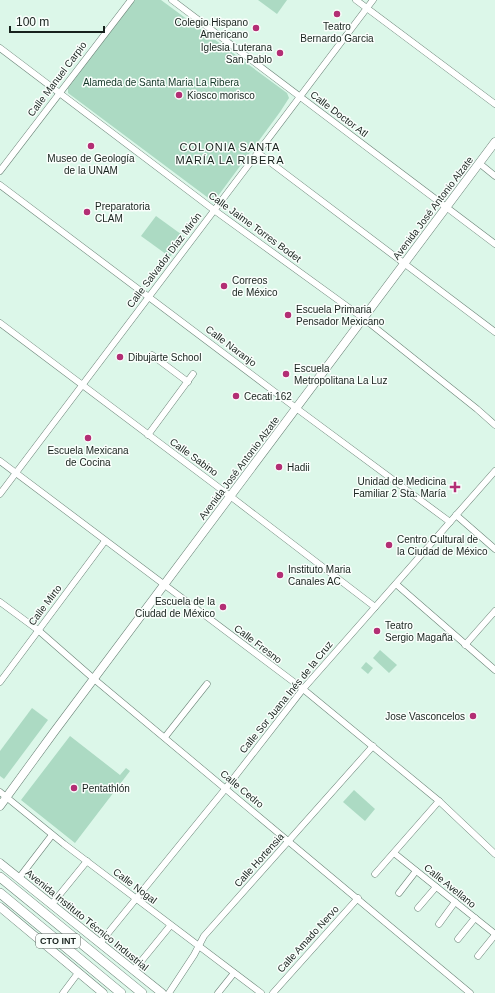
<svg xmlns="http://www.w3.org/2000/svg" width="495" height="993" font-family="Helvetica,sans-serif">
<rect width="100%" height="100%" fill="#dcf7e9"/>
<g fill="#acdac3">
<path d="M 135,0 L 161,0 L 287,93 L 289,98 L 280,112 L 215,200 L 211,200 L 68,93 L 68,88 Z"/>
<path d="M 258,0 L 287,0 L 277,14 Z"/>
<path d="M 156,216 L 185,237 L 170,257 L 141,236 Z"/>
<path d="M 380,650 L 397,665 L 389,673 L 373,658 Z"/>
<path d="M 366,662 L 373,668 L 368,674 L 361,668 Z"/>
<path d="M 32,708 L 48,720 L 4,779 L 0,776 L 0,751 Z"/>
<path d="M 70,736 L 120,775 L 126,768 L 130,771 L 75,843 L 21,800 Z"/>
<path d="M 354,790 L 375,809 L 365,821 L 343,802 Z"/>
</g>
<g fill="none" stroke-linecap="round" stroke-linejoin="round">
<defs>
<g id="minor">
<path d="M 172,0 L 495,244"/>
<path d="M 356,0 L 495,104"/>
<path d="M 0,48 L 214,210 L 363,318 L 477,409 L 495,425"/>
<path d="M 258,153 L 495,332"/>
<path d="M 479,163 L 495,176"/>
<path d="M 0,171 L 131,0"/>
<path d="M 0,185 L 296,408 L 450,522"/>
<path d="M 0,323 L 230,496 L 375,607"/>
<path d="M 152,355 L 188,382"/>
<path d="M 148,435 L 193,374"/>
<path d="M 0,461 L 303,689 L 439,801 L 495,854"/>
<path d="M 0,494 L 373,0"/>
<path d="M 456,515 L 495,549"/>
<path d="M 396,584 L 495,670"/>
<path d="M 0,602 L 38,630 L 94,679 L 470,993"/>
<path d="M 465,645 L 495,611"/>
<path d="M 0,682 L 105,541"/>
<path d="M 165,737 L 207,684"/>
<path d="M 0,792 L 64,844 L 261,993"/>
<path d="M 394,853 L 495,934"/>
<path d="M 375,874 L 439,801"/>
<path d="M 19,878 L 52,835"/>
<path d="M 399,893 L 416,871"/>
<path d="M 52,904 L 87,861"/>
<path d="M 418,908 L 436,887"/>
<path d="M 439,924 L 455,902"/>
<path d="M 458,939 L 475,918"/>
<path d="M 100,943 L 226,788 L 303,689 L 495,471"/>
<path d="M 478,956 L 495,935"/>
<path d="M 134,970 L 170,926"/>
<path d="M 63,993 L 78,973"/>
<path d="M 169,993 L 194,955 L 204,936 L 373,746"/>
<path d="M 218,993 L 234,973"/>
<path d="M 273,993 L 358,898"/>
</g>
<g id="major">
<path d="M 0,806 L 54,732 L 495,142"/>
<path d="M 0,863 L 162,993"/>
<path d="M 0,907 L 103,993"/>
</g>
<g id="highway">
<path d="M 0,877 L 142,993"/>
<path d="M 0,893 L 121,993"/>
</g>
</defs>
<use href="#minor" stroke="#6b8377" stroke-width="7"/>
<use href="#major" stroke="#6b8377" stroke-width="9"/>
<use href="#highway" stroke="#6b8377" stroke-width="10"/>
<use href="#minor" stroke="#fff" stroke-width="6"/>
<use href="#major" stroke="#fff" stroke-width="8"/>
<use href="#highway" stroke="#fff" stroke-width="9"/>
</g>
<g fill="#b32e74" stroke="#f9fefb" stroke-width="1.5">
<circle cx="337" cy="14" r="4"/>
<circle cx="256" cy="28" r="4"/>
<circle cx="280" cy="53" r="4"/>
<circle cx="179" cy="95" r="4"/>
<circle cx="91" cy="146" r="4"/>
<circle cx="87" cy="212" r="4"/>
<circle cx="224" cy="286" r="4"/>
<circle cx="288" cy="315" r="4"/>
<circle cx="120" cy="357" r="4"/>
<circle cx="286" cy="374" r="4"/>
<circle cx="236" cy="396" r="4"/>
<circle cx="88" cy="438" r="4"/>
<circle cx="279" cy="467" r="4"/>
<path d="M453 481h4v4h4v4h-4v4h-4v-4h-4v-4h4z"/>
<circle cx="389" cy="545" r="4"/>
<circle cx="280" cy="575" r="4"/>
<circle cx="223" cy="607" r="4"/>
<circle cx="377" cy="631" r="4"/>
<circle cx="473" cy="716" r="4"/>
<circle cx="74" cy="788" r="4"/>
</g>
<g text-anchor="middle" dominant-baseline="central" stroke-width="3" stroke-linejoin="round" paint-order="stroke">
<rect fill="#f9fefb" stroke="#5c6460" stroke-width="1" x="36" y="934" width="44" height="14" rx="3"/>
<g font-size="9" font-weight="bold" fill="#18221d">
<text x="58" y="941">CTO INT</text>
</g>
<g font-size="10" fill="#18221d" stroke="#f9fefb" text-anchor="start">
<text x="248" y="22" text-anchor="end">Colegio Hispano<tspan x="248" dy="12">Americano</tspan></text>
<text x="337" y="26" text-anchor="middle">Teatro<tspan x="337" dy="12">Bernardo Garcia</tspan></text>
<text x="272" y="47" text-anchor="end">Iglesia Luterana<tspan x="272" dy="12">San Pablo</tspan></text>
<text x="187" y="95">Kiosco morisco</text>
<text x="91" y="158" text-anchor="middle">Museo de Geología<tspan x="91" dy="12">de la UNAM</tspan></text>
<text x="95" y="206">Preparatoria<tspan x="95" dy="12">CLAM</tspan></text>
<text x="232" y="280">Correos<tspan x="232" dy="12">de México</tspan></text>
<text x="296" y="309">Escuela Primaria<tspan x="296" dy="12">Pensador Mexicano</tspan></text>
<text x="128" y="357">Dibujarte School</text>
<text x="294" y="368">Escuela<tspan x="294" dy="12">Metropolitana La Luz</tspan></text>
<text x="244" y="396">Cecati 162</text>
<text x="88" y="450" text-anchor="middle">Escuela Mexicana<tspan x="88" dy="12">de Cocina</tspan></text>
<text x="287" y="467">Hadii</text>
<text x="446" y="481" text-anchor="end">Unidad de Medicina<tspan x="446" dy="12">Familiar 2 Sta. María</tspan></text>
<text x="397" y="539">Centro Cultural de<tspan x="397" dy="12">la Ciudad de México</tspan></text>
<text x="288" y="569">Instituto Maria<tspan x="288" dy="12">Canales AC</tspan></text>
<text x="215" y="601" text-anchor="end">Escuela de la<tspan x="215" dy="12">Ciudad de México</tspan></text>
<text x="385" y="625">Teatro<tspan x="385" dy="12">Sergio Magaña</tspan></text>
<text x="465" y="716" text-anchor="end">Jose Vasconcelos</text>
<text x="82" y="788">Pentathlón</text>
</g>
<g font-size="10" fill="#18221d" stroke="#f9fefb">
<text transform="translate(57 79) rotate(-53)">Calle Manuel Carpio</text>
<text transform="translate(339 114) rotate(37)">Calle Doctor Atl</text>
<text transform="translate(433 208) rotate(-53)">Avenida José Antonio Alzate</text>
<text transform="translate(255 227) rotate(36)">Calle Jaime Torres Bodet</text>
<text transform="translate(164 260) rotate(-53)">Calle Salvador Díaz Mirón</text>
<text transform="translate(231 346) rotate(37)">Calle Naranjo</text>
<text transform="translate(194 457) rotate(36)">Calle Sabino</text>
<text transform="translate(239 468) rotate(-53)">Avenida José Antonio Alzate</text>
<text transform="translate(45 605) rotate(-53)">Calle Mirto</text>
<text transform="translate(258 644) rotate(37)">Calle Fresno</text>
<text transform="translate(286 697) rotate(-51)">Calle Sor Juana Inés de la Cruz</text>
<text transform="translate(242 789) rotate(40)">Calle Cedro</text>
<text transform="translate(259 860) rotate(-48)">Calle Hortensia</text>
<text transform="translate(135 886) rotate(37)">Calle Nogal</text>
<text transform="translate(450 886) rotate(39)">Calle Avellano</text>
<text transform="translate(87 920) rotate(39)">Avenida Instituto Técnico Industrial</text>
<text transform="translate(308 939) rotate(-48)">Calle Amado Nervo</text>
</g>
<g font-size="10" fill="#133627" stroke="#f9fefb">
<text x="161" y="82">Alameda de Santa Maria La Ribera</text>
</g>
<g font-size="11" letter-spacing="1" fill="#18221d" stroke="#f9fefb">
<text x="230" y="147">COLONIA SANTA<tspan x="230" dy="13">MARÍA LA RIBERA</tspan></text>
</g>
</g>
<path d="M10 26v6h94v-6" fill="none" stroke="#18221d" stroke-width="2"/>
<text x="16" y="26" font-size="12" fill="#18221d" stroke="#f9fefb" stroke-width="3" paint-order="stroke">100 m</text>
</svg>
